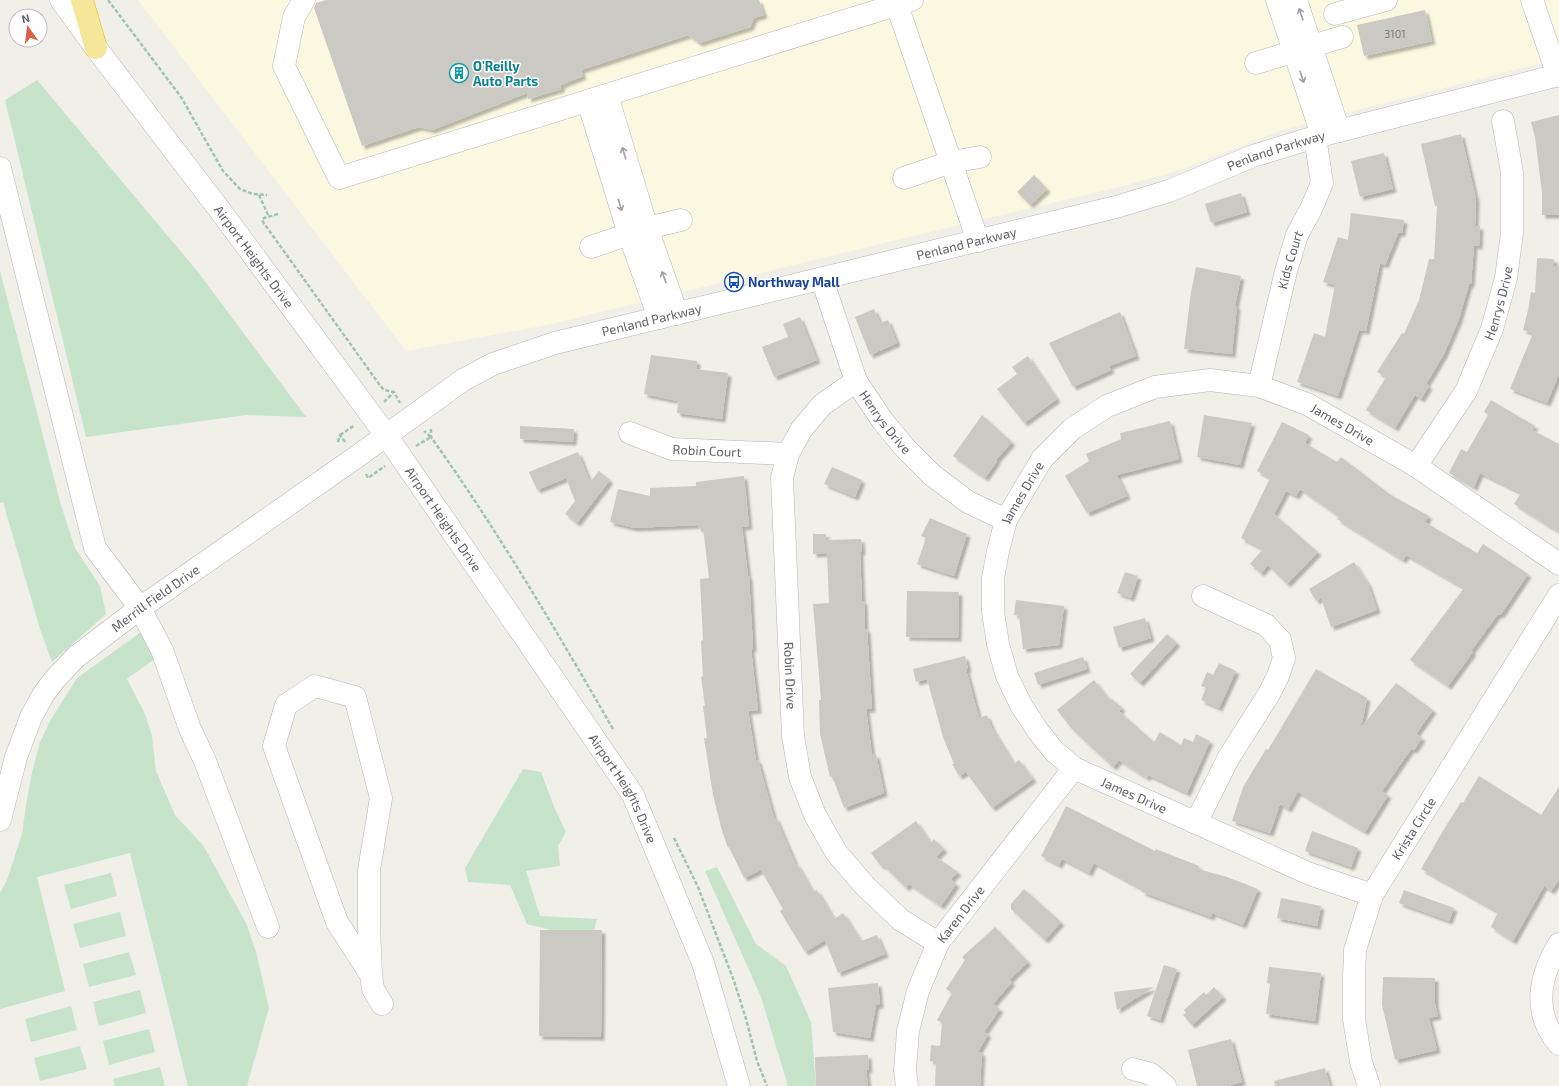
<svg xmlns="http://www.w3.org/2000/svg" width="1559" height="1086" font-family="'Exo 2',sans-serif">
<defs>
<filter id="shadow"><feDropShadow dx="3.5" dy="3.5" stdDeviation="1" flood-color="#0004"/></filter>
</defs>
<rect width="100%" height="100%" fill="#f0efe8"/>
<path fill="#fbf8e1" d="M 138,0 L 1559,0 L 1559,59 L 1357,110 L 1280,131 L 1174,172 L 1111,189 L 880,244 L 547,325 L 406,351 Z"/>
<g fill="#c7e4ca">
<path d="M 37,80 L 198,272 L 306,417 L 246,415 L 86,437 L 5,100 Z"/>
<path d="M 0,271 L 61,505 L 75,548 L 100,586 L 106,614 L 52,662 L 40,629 L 3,502 L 0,503 Z"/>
<path d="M 141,632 L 156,658 L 127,679 L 145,714 L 152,736 L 156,771 L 175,815 L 203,845 L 246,923 L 256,952 L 269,1008 L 247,1086 L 188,1086 L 130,853 L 37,877 L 65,991 L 0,1009 L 0,893 L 7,880 L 22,834 L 26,805 L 32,772 L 40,742 L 50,721 L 77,678 Z"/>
<path d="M 523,769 L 541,772 L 554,807 L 566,832 L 558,846 L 560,866 L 526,871 L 540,916 L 597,919 L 594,930 L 551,930 L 527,924 L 510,885 L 468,882 L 465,868 Z"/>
<path d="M 717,867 L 756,944 L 786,966 L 811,1022 L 816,1086 L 788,1086 L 761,997 L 705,871 Z"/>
<path d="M 111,873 L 117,896 L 71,909 L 64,885 Z"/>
<path d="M 120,912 L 126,936 L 80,948 L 73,924 Z"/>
<path d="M 129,952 L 136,975 L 89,987 L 83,964 Z"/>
<path d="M 140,990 L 146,1013 L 99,1026 L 93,1002 Z"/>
<path d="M 71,1006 L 77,1030 L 31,1042 L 25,1019 Z"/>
<path d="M 149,1029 L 155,1052 L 109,1065 L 103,1041 Z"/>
<path d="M 80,1046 L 87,1069 L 40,1081 L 34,1058 Z"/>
<path d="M 160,1067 L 165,1086 L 115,1086 L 113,1079 Z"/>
</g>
<g fill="#cbc9c4" filter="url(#shadow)">
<path d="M 326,0 L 759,0 L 764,15 L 754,18 L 750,27 L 699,43 L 688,35 L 581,70 L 583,76 L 561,85 L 561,89 L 528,99 L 527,93 L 432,130 L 419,127 L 362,146 L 314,8 L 316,3 Z"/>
<path d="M 1425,10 L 1432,41 L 1364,56 L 1357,25 Z"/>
<path d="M 1559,115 L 1559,215 L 1542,215 L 1542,193 L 1535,137 L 1531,122 Z"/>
<path d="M 1461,134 L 1476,199 L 1475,226 L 1480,226 L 1479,246 L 1474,245 L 1471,284 L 1469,284 L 1459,319 L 1444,354 L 1426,384 L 1429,386 L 1421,399 L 1415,395 L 1395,428 L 1366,410 L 1386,377 L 1377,372 L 1402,333 L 1404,334 L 1419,300 L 1429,259 L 1434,259 L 1437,206 L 1435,206 L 1421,144 Z"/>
<path d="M 1384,153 L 1393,189 L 1360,197 L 1351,161 Z"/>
<path d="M 1034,175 L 1047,189 L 1030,205 L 1017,192 Z"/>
<path d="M 1241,193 L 1247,212 L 1211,223 L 1205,204 Z"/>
<path d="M 1351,213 L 1404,220 L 1402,233 L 1398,233 L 1385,265 L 1380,263 L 1366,331 L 1359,330 L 1338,396 L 1297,382 L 1314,333 L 1325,337 L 1335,285 L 1323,282 L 1338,237 L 1348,240 Z"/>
<path d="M 1537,258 L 1554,259 L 1554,266 L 1559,266 L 1559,374 L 1547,403 L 1510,389 L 1533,333 L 1523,330 L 1528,310 L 1531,292 L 1535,293 Z"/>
<path d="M 1196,267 L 1241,276 L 1235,306 L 1237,306 L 1232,354 L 1184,349 L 1191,292 Z"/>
<path d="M 874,309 L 880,323 L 888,320 L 897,343 L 870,355 L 855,317 Z"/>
<path d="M 1120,312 L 1136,356 L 1109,366 L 1111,370 L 1073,387 L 1049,343 Z"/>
<path d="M 800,317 L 817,360 L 774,377 L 762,347 L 788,337 L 783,324 Z"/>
<path d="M 651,355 L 697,361 L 696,369 L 728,373 L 722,419 L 677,413 L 678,401 L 644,394 Z"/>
<path d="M 1028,356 L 1057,399 L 1024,423 L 997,389 L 1017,374 L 1012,367 Z"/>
<path d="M 1491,400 L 1535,426 L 1532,430 L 1559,444 L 1559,532 L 1514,504 L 1521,493 L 1480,473 L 1474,487 L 1449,473 L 1461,449 L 1467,452 L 1488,415 L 1484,412 Z"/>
<path d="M 982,415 L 1012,442 L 996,460 L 997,461 L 985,478 L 953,456 Z"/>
<path d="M 1204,415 L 1252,423 L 1240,465 L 1197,457 Z"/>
<path d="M 1170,421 L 1179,459 L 1117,475 L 1127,496 L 1087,513 L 1065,476 L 1089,461 L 1086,454 L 1121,439 L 1120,433 Z"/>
<path d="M 1282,422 L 1309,435 L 1305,443 L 1337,462 L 1341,457 L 1391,495 L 1429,516 L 1425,522 L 1477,553 L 1483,544 L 1528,574 L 1504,610 L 1500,615 L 1498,614 L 1471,651 L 1473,652 L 1448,686 L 1410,660 L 1464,588 L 1406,555 L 1403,560 L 1337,519 L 1339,516 L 1300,489 L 1296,496 L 1286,491 L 1274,514 L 1318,552 L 1287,584 L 1268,565 L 1261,573 L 1250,564 L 1263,549 L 1241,538 L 1270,478 L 1257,471 Z"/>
<path d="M 520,426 L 574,429 L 573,442 L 520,439 Z"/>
<path d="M 578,452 L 590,482 L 599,471 L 610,480 L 577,523 L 565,514 L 575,501 L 566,478 L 537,490 L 529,472 Z"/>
<path d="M 832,467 L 862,480 L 855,497 L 824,484 Z"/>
<path d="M 744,476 L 749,526 L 742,527 L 748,576 L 749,576 L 753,648 L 751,649 L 758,710 L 748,711 L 756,760 L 758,760 L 774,818 L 776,818 L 796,865 L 797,864 L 813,892 L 817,890 L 834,919 L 843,913 L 861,941 L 877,935 L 885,954 L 838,973 L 825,940 L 805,952 L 780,911 L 783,909 L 761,870 L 744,878 L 729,847 L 728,848 L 722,831 L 713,795 L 704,738 L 707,738 L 703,706 L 705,706 L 701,677 L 703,676 L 701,641 L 703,640 L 700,579 L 709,578 L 703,528 L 698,529 L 698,525 L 634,528 L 610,522 L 618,489 L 650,496 L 650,488 L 696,486 L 696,482 Z"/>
<path d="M 930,518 L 967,534 L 954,576 L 917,564 L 926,538 L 921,536 Z"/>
<path d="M 813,534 L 826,534 L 826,540 L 861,539 L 862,552 L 860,552 L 862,601 L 864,601 L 865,629 L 867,629 L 872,709 L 866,709 L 872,755 L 876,754 L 884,793 L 844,808 L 832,776 L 830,777 L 820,734 L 819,700 L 821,700 L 813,604 L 829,603 L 827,553 L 813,554 Z"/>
<path d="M 1354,562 L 1368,584 L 1377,610 L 1331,627 L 1321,598 L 1316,601 L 1309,589 Z"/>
<path d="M 1125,572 L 1138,576 L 1131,598 L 1117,593 Z"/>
<path d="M 907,591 L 959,592 L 958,638 L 906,637 Z"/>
<path d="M 1016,600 L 1064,606 L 1059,645 L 1023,649 L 1019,616 L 1014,615 Z"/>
<path d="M 1145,618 L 1151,638 L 1119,648 L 1113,627 Z"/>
<path d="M 1167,634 L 1177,643 L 1140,683 L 1130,674 Z"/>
<path d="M 965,656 L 968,669 L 966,669 L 979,718 L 987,715 L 992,728 L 1014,764 L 1019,760 L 1033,779 L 992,808 L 966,772 L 959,776 L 952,764 L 954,764 L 943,737 L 927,679 L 916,682 L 913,669 Z"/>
<path d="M 1083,657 L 1087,669 L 1038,685 L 1034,673 Z"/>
<path d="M 1219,663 L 1236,671 L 1219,708 L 1201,700 L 1206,688 L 1201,686 L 1207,672 L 1213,675 Z"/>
<path d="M 1316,669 L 1367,698 L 1361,728 L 1396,683 L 1433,710 L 1416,734 L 1422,738 L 1414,750 L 1411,749 L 1382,791 L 1388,795 L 1365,832 L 1298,792 L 1288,809 L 1280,804 L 1270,833 L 1232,821 L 1243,787 L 1266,749 L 1268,750 Z"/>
<path d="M 1094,680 L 1110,700 L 1112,699 L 1122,708 L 1119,711 L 1154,742 L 1160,732 L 1181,745 L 1184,738 L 1193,742 L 1196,734 L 1210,741 L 1187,793 L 1148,775 L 1147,778 L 1119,760 L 1113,767 L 1073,730 L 1057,710 Z"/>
<path d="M 1479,776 L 1541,815 L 1559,787 L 1559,880 L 1551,891 L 1544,886 L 1513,941 L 1491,927 L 1498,912 L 1421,869 L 1444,829 L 1461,802 L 1463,803 Z"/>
<path d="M 1066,806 L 1155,851 L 1156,849 L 1199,866 L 1198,869 L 1227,877 L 1258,889 L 1243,925 L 1212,913 L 1211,917 L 1142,892 L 1142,889 L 1094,863 L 1089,873 L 1062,859 L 1059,865 L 1041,856 Z"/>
<path d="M 916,821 L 931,843 L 934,839 L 944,849 L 936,857 L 958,872 L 951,879 L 956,884 L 941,906 L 909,884 L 906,888 L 883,865 L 881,866 L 871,853 Z"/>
<path d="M 1312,831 L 1358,848 L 1351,867 L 1305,851 Z"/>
<path d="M 1024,889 L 1061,922 L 1045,940 L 1011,909 L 1011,904 Z"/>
<path d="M 1404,890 L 1454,908 L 1449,921 L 1399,903 Z"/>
<path d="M 1281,898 L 1321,906 L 1317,926 L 1277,918 Z"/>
<path d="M 995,927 L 1028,962 L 1009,980 L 1012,982 L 993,1004 L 1000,1009 L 984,1032 L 988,1034 L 978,1052 L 982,1052 L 980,1086 L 935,1086 L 936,1062 L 930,1061 L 931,1045 L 940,1046 L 942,1023 L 937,1020 L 952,993 L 946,989 L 965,960 L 962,957 Z"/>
<path d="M 540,930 L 602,930 L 601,1037 L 539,1036 Z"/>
<path d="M 1164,965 L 1177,969 L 1160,1020 L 1147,1016 Z"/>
<path d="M 1269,967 L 1321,973 L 1315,1021 L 1266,1014 L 1270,984 L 1267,983 Z"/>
<path d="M 1383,977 L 1435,978 L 1435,1004 L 1438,1016 L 1429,1018 L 1437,1050 L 1395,1060 L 1382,1005 Z"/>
<path d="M 878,983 L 880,1005 L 876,1005 L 870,1038 L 833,1032 L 828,988 Z"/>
<path d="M 1154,987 L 1117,1010 L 1114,992 Z"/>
<path d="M 1214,987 L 1223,997 L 1192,1025 L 1183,1015 L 1186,1013 L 1184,1010 L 1204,992 L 1206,995 Z"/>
<path d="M 1231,1039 L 1242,1082 L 1227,1086 L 1197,1086 L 1188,1050 Z"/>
<path d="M 868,1055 L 869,1069 L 866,1070 L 868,1086 L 816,1086 L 815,1057 Z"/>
<path d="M 1325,1068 L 1330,1086 L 1275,1086 L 1274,1081 Z"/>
</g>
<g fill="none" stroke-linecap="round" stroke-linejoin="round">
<defs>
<g id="minor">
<path id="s1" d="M 61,0 L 96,48 L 222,213 L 386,435 L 633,795 L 703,963 L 739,1086"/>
<path d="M 304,0 L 294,17 L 284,66 L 339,178 L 912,0"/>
<path d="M 1277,0 L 1322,135"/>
<path d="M 1296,0 L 1339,131"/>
<path d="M 1532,0 L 1558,76"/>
<path d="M 897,5 L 978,241"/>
<path d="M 1335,14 L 1386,0"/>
<path d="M 1256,63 L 1342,37"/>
<path d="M 607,95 L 647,228 L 677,314"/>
<path d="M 588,101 L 629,234 L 659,318"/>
<path d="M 0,168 L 95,548 L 140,608 L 162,650 L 190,729 L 205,761 L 268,927"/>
<path d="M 904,178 L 951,162 L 980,157"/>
<path d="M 591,247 L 647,228 L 681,220"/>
<path id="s2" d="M 822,279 L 856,381 L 882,420 L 905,448 L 932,475 L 968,502 L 1006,520"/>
<path id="s3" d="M 856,381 L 822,405 L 801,430 L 788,454 L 782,478 L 793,736 L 800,777 L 815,815 L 836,852 L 865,886 L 901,920 L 938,943"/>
<path id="s4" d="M 1259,386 L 1286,271 L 1297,235 L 1311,209 L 1322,183 L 1315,137"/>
<path id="s5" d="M 630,433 L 672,449 L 788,454"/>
<path id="s6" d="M 1416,466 L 1466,391 L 1492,329 L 1506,278 L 1512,233 L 1512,172 L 1503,121"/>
<path id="s7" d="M 0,820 L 16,757 L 31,717 L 43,695 L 55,679 L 76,657 L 140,608 L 355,458 L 463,380 L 493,364 L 555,343 L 1116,207 L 1169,191 L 1253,156 L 1315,137 L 1559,75"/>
<path d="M 1196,823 L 1229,757 L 1269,694 L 1278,676 L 1284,658 L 1280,640 L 1266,625 L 1203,596"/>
<path id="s8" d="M 1372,895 L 1310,874 L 1074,768 L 1054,751 L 1038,731 L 1021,705 L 1007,676 L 998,644 L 993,612 L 993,578 L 998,551 L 1006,520 L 1042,459 L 1072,429 L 1107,406 L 1155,387 L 1210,380 L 1259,386 L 1307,404 L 1416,466 L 1559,564"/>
<path d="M 1559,944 C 1539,977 1532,1013 1559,1044"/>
<path d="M 371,975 L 337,922 L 274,746 L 286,705 L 315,686 L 355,697 L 381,798 L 369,870 L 369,926 L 371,975 L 373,989 L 382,1004"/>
<path d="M 1133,1069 L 1151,1074 L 1165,1086"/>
<path id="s9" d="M 907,1086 L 905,1070 L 908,1031 L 918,991 L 938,943 L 1074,768"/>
<path id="s10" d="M 1369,1086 L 1361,1062 L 1354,1019 L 1354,979 L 1355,950 L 1372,895 L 1559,595"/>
</g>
<path id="highway" d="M 82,0 L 96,48"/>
</defs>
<use href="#minor" stroke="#b5b6bb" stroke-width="23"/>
<use href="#highway" stroke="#e2b815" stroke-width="23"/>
<g stroke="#a0c5af" stroke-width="2.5" stroke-dasharray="4 2" stroke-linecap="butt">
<path d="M 108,0 L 181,97 L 223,171 L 240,189 L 253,194 L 267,195"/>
<path d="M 259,195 L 269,217"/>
<path d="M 278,214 L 264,218 L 262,220 L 263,222 L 379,384 L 384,390 L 394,392 L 400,403"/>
<path d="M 384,402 L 393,393"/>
<path d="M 431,429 L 431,437 C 498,531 556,630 613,729"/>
<path d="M 340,435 L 355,425"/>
<path d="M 338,442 L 340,435 L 345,442"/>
<path d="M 416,446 L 431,437 L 424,431"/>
<path d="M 366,474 L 368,478 L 385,466"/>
<path d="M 674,838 L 698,887 L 734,981 L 746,1019 L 757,1061 L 767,1086"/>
</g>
<use href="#minor" stroke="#fff" stroke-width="22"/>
<use href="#highway" stroke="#f4e79a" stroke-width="22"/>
</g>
<defs><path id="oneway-shaft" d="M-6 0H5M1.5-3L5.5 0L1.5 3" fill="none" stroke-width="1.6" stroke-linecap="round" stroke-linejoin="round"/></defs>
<g stroke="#9fa0a3">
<use href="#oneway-shaft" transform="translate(1301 14) rotate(-108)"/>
<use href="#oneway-shaft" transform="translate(1302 77) rotate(72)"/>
<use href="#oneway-shaft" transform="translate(624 153) rotate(-107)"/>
<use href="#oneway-shaft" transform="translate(620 205) rotate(73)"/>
<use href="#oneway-shaft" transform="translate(664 277) rotate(-110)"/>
</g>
<defs>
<symbol id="building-ring" viewBox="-11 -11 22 22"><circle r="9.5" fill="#fff" stroke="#0f9aa8" stroke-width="1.5"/><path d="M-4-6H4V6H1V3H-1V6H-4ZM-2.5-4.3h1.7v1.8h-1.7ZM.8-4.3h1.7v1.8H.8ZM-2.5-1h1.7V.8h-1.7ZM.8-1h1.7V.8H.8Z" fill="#0f9aa8"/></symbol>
<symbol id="bus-ring" viewBox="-11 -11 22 22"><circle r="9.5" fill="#fff" stroke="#1a4fb4" stroke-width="1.5"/><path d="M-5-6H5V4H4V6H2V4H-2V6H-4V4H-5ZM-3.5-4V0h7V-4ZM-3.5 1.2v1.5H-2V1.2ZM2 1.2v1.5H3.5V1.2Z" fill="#1a4fb4"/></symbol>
</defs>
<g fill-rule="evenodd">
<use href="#building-ring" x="448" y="62" width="22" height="22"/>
<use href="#bus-ring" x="723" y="271" width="22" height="22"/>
</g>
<g text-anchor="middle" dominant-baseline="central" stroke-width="3" stroke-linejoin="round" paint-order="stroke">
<g font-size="11" fill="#7a7b7e">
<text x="1395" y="33">3101</text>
</g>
<g font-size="13" font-weight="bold" fill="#0d838f" stroke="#fff" text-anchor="start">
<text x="473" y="66">O'Reilly<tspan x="473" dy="15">Auto Parts</tspan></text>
</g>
<g font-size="13" fill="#5f6166" stroke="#fff">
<text stroke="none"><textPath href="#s7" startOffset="1506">Penland Parkway</textPath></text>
<text stroke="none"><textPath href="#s7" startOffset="1182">Penland Parkway</textPath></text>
<text stroke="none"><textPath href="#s1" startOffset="321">Airport Heights Drive</textPath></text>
<text stroke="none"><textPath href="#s4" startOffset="130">Kids Court</textPath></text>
<text stroke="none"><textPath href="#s6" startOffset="184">Henrys Drive</textPath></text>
<text stroke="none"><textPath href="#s7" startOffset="858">Penland Parkway</textPath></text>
<text stroke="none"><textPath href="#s2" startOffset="158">Henrys Drive</textPath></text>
<text stroke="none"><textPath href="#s8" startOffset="1002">James Drive</textPath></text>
<text stroke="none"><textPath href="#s5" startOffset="80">Robin Court</textPath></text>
<text stroke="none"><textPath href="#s8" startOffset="630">James Drive</textPath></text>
<text stroke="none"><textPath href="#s1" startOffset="645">Airport Heights Drive</textPath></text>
<text stroke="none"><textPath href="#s7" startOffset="282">Merrill Field Drive</textPath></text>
<text stroke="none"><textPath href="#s3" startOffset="324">Robin Drive</textPath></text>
<text stroke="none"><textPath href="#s1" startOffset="969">Airport Heights Drive</textPath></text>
<text transform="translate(1134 795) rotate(24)">James Drive</text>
<text stroke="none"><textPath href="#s10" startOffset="274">Krista Circle</textPath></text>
<text stroke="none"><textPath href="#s9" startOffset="185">Karen Drive</textPath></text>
</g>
<g font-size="13" font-weight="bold" fill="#164399" stroke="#fff" text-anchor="start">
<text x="748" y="282">Northway Mall</text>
</g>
</g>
<g transform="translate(28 28) rotate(346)"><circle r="19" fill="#ffffff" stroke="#bfc0c2"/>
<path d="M0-3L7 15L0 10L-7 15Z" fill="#da5f43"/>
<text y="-6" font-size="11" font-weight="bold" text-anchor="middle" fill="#5f6166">N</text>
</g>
</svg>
